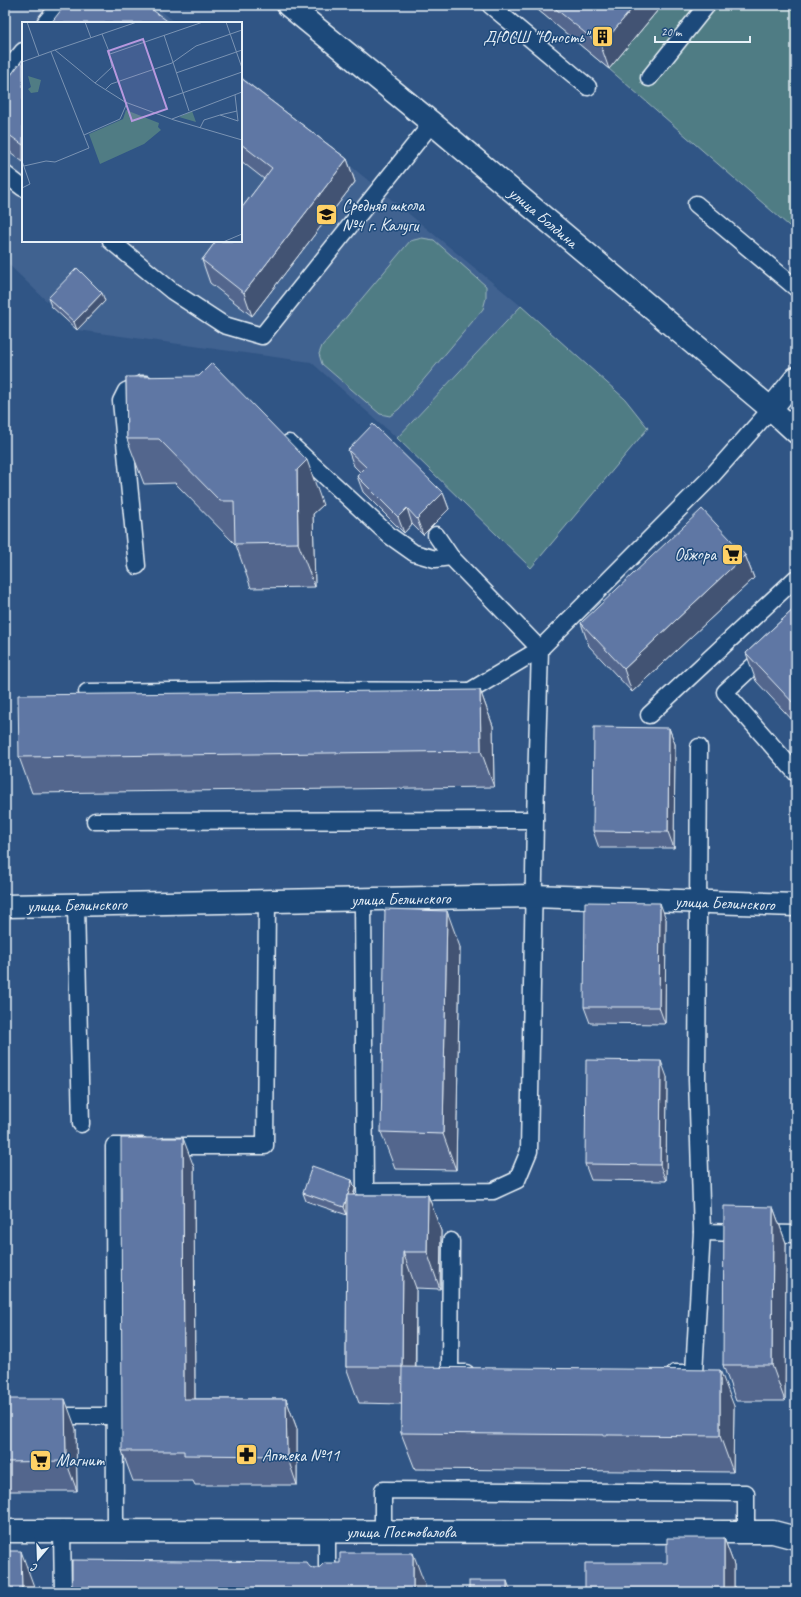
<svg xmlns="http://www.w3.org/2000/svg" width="801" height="1597" font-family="Caveat,sans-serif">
<rect width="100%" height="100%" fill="#305585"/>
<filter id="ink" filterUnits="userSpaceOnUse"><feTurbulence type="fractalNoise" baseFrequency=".025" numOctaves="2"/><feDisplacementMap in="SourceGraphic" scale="8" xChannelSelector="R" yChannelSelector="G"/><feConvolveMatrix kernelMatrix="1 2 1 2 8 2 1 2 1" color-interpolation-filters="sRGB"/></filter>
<g filter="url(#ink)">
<path fill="#416290" d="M 5,5 L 154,5 L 176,23 L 23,23 L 23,241 L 241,241 L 241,76 L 521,306 L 397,438 L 311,362 L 77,330 L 5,261 Z"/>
<g fill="#507c84" stroke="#9cb6be">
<path d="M 532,5 L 796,5 L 796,232 L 609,69 Z"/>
<path d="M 422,238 L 434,240 L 486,286 L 486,298 L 483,309 L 399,409 L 390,416 L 380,414 L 322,364 L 319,354 L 322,346 L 410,241 Z"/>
<path d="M 521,306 L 625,399 L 648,428 L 531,568 L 397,438 Z"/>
</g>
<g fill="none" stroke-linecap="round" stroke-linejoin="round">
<defs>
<g id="service">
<path d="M 490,5 L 588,87"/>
<path d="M 45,23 L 60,5"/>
<path d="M 5,73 L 23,51"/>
<path d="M 649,78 L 707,5"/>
<path d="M 5,174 L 23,188"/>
<path d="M 696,204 L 796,288"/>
<path d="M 111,241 L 172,291 L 224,325 L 262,336 L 432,123"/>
<path d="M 289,443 L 390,536 L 414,553 L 435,559 L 451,557 L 540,649 L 710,478 L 771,409"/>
<path d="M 436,535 L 451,557"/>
<path d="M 137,566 L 121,401 L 126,391 L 141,384 L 146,384"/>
<path d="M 796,626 L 725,692 L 796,773"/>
<path d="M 87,692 L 272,690 L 470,691 L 540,649 L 535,820 L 95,821"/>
<path d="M 649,715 L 796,578"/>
<path d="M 363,900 L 365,1192 L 493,1191 L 517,1180 L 529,1151 L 535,820"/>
<path d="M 76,905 L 81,1124"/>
<path d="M 165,1146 L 265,1146 L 267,901"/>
<path d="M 702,1232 L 796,1234"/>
<path d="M 451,1241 L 450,1373 L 466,1373"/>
<path d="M 675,1373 L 694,1373 L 702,1232 L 697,1080 L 699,747"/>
<path d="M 50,1416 L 115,1416"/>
<path d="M 62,1532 L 63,1592"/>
<path d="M 115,1532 L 114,1146 L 142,1146"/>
<path d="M 383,1533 L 383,1490 L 746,1493 L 746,1532"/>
<path d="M 327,1592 L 327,1532"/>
</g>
<g id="minor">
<path d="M 771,409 L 796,378"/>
<path id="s1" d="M 5,906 L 533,896 L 796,905"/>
<path id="s2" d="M 5,1531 L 746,1532 L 773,1532 L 796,1538"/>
</g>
<g id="secondary">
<path id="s3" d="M 288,5 L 432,123 L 771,409 L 796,432"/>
</g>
</defs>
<use href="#service" stroke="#e8f1f8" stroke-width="19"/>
<use href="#minor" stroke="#e8f1f8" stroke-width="25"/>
<use href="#secondary" stroke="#e8f1f8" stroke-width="25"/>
<use href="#service" stroke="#1f4a7a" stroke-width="16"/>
<use href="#minor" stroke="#1f4a7a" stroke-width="22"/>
<use href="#secondary" stroke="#1f4a7a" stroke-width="22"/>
</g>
<g fill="#52668d" stroke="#e8f1f8">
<path d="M 532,5 L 662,5 L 609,69 Z"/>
<path d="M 23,59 L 23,162 L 5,148 L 5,83 Z"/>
<path d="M 241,78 L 347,159 L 355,182 L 252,316 L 210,283 L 202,260 L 264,179 L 241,161 Z"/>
<path d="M 48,298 L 105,301 L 77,330 L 51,306 Z"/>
<path d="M 126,377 L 323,505 L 313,514 L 315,587 L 251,588 L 236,545 L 175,483 L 144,484 L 127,439 Z"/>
<path d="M 348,450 L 443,493 L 449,509 L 423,535 L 412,524 L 404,533 L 363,492 L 357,476 L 361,473 L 354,466 Z"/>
<path d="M 745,555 L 754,578 L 632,692 L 589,646 L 581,623 Z"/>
<path d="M 796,607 L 796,724 L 756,681 L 746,653 Z"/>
<path d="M 480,690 L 493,726 L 494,787 L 32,793 L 19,757 Z"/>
<path d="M 669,728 L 675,744 L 674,848 L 599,848 L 593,831 Z"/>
<path d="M 666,919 L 665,1024 L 590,1023 L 584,1007 Z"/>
<path d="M 460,947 L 456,1170 L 395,1169 L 381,1132 Z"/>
<path d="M 667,1077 L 666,1181 L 591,1180 L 585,1164 Z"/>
<path d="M 194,1167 L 195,1399 L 286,1399 L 297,1429 L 297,1485 L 195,1485 L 193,1481 L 133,1481 L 122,1451 Z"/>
<path d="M 352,1180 L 355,1189 L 354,1195 L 428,1195 L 441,1231 L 440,1289 L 416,1288 L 416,1368 L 734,1406 L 733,1472 L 415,1469 L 401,1433 L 402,1404 L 359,1403 L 346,1367 L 347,1215 L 306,1201 L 303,1193 Z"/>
<path d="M 773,1207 L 786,1243 L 785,1401 L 736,1401 L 723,1365 Z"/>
<path d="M 5,1399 L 76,1429 L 77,1491 L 5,1491 Z"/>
<path d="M 724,1538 L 734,1565 L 734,1592 L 585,1592 L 585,1591 L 667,1563 Z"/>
</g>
<g fill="#425373" stroke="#e8f1f8">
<path d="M 635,5 L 662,5 L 609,69 L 601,46 Z"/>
<path d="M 347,159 L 355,182 L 252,316 L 244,293 Z"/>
<path d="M 102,293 L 105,301 L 77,330 L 74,322 Z"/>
<path d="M 307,460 L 323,505 L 313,514 L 315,587 L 298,543 L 297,470 Z"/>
<path d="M 443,493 L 449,509 L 423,535 L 417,519 Z"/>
<path d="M 407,508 L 412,524 L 404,533 L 398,517 Z"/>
<path d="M 745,555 L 754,578 L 632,692 L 624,669 Z"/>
<path d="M 480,690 L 493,726 L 494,787 L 481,751 Z"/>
<path d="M 669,728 L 675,744 L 674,848 L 668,832 Z"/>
<path d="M 660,903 L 666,919 L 665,1024 L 659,1007 Z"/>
<path d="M 447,911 L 460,947 L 456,1170 L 443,1134 Z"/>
<path d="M 661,1061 L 667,1077 L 666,1181 L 660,1165 Z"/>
<path d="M 183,1138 L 194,1167 L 195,1429 L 184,1399 Z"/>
<path d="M 352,1180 L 355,1189 L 347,1215 L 344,1207 Z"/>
<path d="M 428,1195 L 441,1231 L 440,1289 L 427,1252 Z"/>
<path d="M 773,1207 L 786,1243 L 785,1401 L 772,1365 Z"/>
<path d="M 403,1252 L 416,1288 L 415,1404 L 402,1367 Z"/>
<path d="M 720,1370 L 734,1406 L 733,1472 L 720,1436 Z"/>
<path d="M 65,1399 L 76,1429 L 77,1491 L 66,1461 Z"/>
<path d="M 286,1399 L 297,1429 L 297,1485 L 287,1456 Z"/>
<path d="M 724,1538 L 734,1565 L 734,1592 L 724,1592 Z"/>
<path d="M 21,1551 L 36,1592 L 22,1592 Z"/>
<path d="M 413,1553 L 425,1585 L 425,1592 L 413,1592 Z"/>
<path d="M 507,1581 L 510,1589 L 510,1592 L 507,1592 Z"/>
</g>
<g fill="#5f77a4" stroke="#e8f1f8">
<path d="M 65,5 L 146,5 L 170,23 L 51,23 Z"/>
<path d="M 551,5 L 635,5 L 601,46 Z"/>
<path d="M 23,59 L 23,145 L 5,132 L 5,83 Z"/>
<path d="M 241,78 L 347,159 L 244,293 L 202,260 L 216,241 L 241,241 L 241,209 L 272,168 L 241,144 Z"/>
<path d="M 77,268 L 102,293 L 74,322 L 48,298 Z"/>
<path d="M 212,363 L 307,460 L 297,470 L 298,543 L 235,544 L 234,501 L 220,501 L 159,439 L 127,439 L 126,377 L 199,376 Z"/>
<path d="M 373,424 L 443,493 L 417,519 L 407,508 L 398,517 L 357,476 L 366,467 L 348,450 Z"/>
<path d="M 702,509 L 745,555 L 624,669 L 581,623 Z"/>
<path d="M 796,607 L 796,706 L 746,653 Z"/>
<path d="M 480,690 L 481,751 L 19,757 L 18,695 Z"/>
<path d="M 594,727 L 669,728 L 668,832 L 593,831 Z"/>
<path d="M 585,902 L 660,903 L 659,1007 L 584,1007 Z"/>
<path d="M 385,909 L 447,911 L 443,1134 L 381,1132 Z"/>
<path d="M 586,1060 L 661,1061 L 660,1165 L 585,1164 Z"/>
<path d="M 121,1138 L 183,1138 L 184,1399 L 286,1399 L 287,1456 L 184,1455 L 184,1451 L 122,1451 Z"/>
<path d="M 312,1166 L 352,1180 L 348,1195 L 347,1195 L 347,1197 L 344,1207 L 303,1193 Z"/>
<path d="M 347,1195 L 428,1195 L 427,1252 L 403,1252 L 402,1367 L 346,1367 Z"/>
<path d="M 724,1206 L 773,1207 L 772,1365 L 723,1365 Z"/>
<path d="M 402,1367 L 720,1370 L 720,1436 L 401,1433 Z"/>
<path d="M 5,1399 L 65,1399 L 66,1461 L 5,1462 Z"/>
<path d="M 667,1538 L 724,1538 L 724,1592 L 585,1591 L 585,1563 L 667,1563 Z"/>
<path d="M 5,1551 L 21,1551 L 22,1592 L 5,1592 Z"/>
<path d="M 340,1553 L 413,1553 L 413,1592 L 72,1592 L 72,1560 L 306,1562 L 310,1567 L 315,1569 L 320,1567 L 324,1563 L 340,1563 Z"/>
<rect x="469" y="1581" width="38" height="11"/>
</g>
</g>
<defs>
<symbol id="building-square" viewBox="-11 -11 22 22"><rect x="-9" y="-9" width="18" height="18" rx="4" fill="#ffd166" stroke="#1f4a7a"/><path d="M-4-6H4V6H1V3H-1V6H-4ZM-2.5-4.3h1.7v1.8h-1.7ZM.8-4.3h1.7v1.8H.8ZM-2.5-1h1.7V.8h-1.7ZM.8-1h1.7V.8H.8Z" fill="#111"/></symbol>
<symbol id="school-square" viewBox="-11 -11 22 22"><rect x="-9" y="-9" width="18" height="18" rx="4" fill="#ffd166" stroke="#1f4a7a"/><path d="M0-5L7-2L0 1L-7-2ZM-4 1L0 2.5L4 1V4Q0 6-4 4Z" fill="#111"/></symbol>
<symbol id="supermarket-square" viewBox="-11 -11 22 22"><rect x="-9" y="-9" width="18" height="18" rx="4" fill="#ffd166" stroke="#1f4a7a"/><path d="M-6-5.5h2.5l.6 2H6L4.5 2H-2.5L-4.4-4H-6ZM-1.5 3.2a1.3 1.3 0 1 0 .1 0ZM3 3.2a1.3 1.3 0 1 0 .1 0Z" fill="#111"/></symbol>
<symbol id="pharmacy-square" viewBox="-11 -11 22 22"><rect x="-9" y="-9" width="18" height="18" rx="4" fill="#ffd166" stroke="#1f4a7a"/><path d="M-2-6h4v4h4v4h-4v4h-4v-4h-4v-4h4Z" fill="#111"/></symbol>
</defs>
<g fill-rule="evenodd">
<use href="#building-square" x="590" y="24" width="25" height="25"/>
<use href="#school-square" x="314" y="202" width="25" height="25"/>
<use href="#supermarket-square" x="720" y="542" width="25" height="25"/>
<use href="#pharmacy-square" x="234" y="1442" width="25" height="25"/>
<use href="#supermarket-square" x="28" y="1448" width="25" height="25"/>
</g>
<g text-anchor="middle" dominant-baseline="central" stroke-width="3" stroke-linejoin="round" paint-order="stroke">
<g font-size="17" fill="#e8f1f8" stroke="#1f4a7a" text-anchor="start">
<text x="588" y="37" text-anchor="end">ДЮСШ "Юность"</text>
<text x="342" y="205">Средняя школа<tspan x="342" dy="20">№4 г. Калуги</tspan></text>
<text x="716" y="554" text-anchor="end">Обжора</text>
<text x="262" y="1455">Аптека №11</text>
<text x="56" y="1460">Магнит</text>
</g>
<g font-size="17" fill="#e8f1f8" stroke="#1f4a7a">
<text stroke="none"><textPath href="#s3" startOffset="332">улица Болдина</textPath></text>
<text stroke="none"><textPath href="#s1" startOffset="396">улица Белинского</textPath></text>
<text stroke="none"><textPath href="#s1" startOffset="720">улица Белинского</textPath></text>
<text stroke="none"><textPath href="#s1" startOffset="72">улица Белинского</textPath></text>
<text stroke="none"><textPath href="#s2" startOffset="396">улица Постовалова</textPath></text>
</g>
</g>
<g transform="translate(22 22)">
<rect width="220" height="220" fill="#305585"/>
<path d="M 6,54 L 19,58 L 16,70 L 9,71 L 6,67 L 9,65 ZM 104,88 L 137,101 L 136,105 L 139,108 L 122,122 L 78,142 L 67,112 L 101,97 ZM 170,89 L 174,100 L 157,95 Z" fill="#507c84"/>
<path fill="none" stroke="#7a93b3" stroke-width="1" d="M 5,0 L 17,34M 63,0 L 69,16M 204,0 L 220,46M 80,12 L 88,32 L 181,0M 142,13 L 167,89M 33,28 L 115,0M 0,40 L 33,28 L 73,61 L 103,80 L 152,98 L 220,118M 154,51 L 220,28M 73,61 L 90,45 L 87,32M 83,68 L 89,62 L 150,41 L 174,24 L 220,8M 146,76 L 220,50M 198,93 L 215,89M 150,97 L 220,70M 178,106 L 182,98 L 198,93 L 216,99 L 213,73M 62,113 L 98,97 L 105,81M 0,139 L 8,162 L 0,166M 2,144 L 24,139 L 33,140 L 67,126 L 29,30M 201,220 L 220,212"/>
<path fill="#b798de" fill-opacity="0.15" stroke="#b798de" stroke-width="2" d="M 121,17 L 145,87 L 110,99 L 86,29 Z"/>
<rect width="220" height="220" fill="none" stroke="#e8f1f8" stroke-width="2"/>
</g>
<rect width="801" height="1597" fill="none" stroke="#1f4a7a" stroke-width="20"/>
<rect x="10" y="10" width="781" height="1577" fill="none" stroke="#e8f1f8" stroke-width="1.5" filter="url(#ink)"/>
<g transform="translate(38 1559) rotate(199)" stroke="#1f4a7a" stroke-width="3" paint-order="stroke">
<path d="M0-3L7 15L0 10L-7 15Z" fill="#e8f1f8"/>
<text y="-6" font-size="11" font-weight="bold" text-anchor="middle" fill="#e8f1f8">С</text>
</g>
<path d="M655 36v6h95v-6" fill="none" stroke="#e8f1f8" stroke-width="2"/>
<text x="661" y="36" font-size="12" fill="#e8f1f8" stroke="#1f4a7a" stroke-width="3" paint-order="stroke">20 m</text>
</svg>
